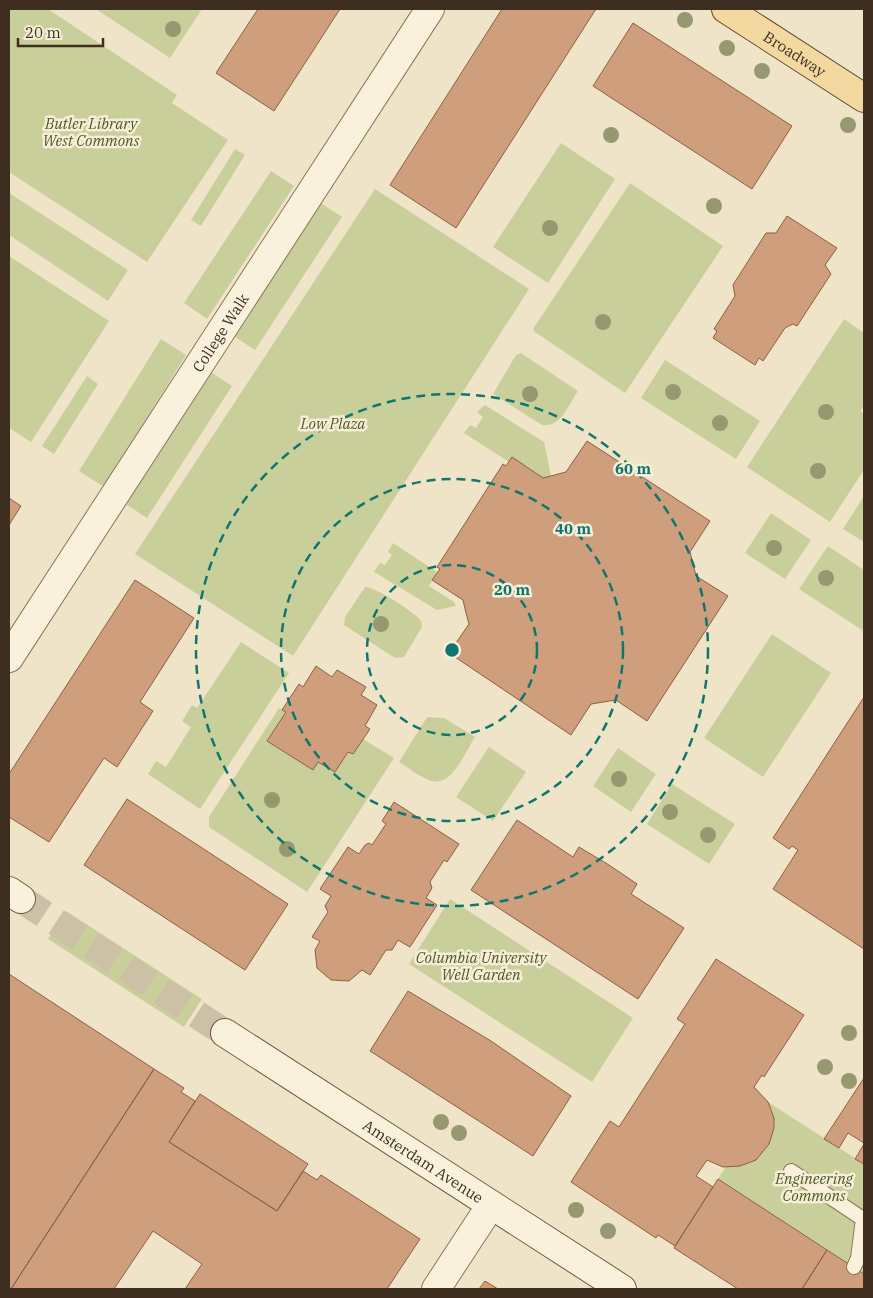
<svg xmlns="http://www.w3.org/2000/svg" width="873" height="1298" viewBox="0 0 873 1298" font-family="'IBM Plex Serif',serif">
	<rect width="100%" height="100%" fill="#f0e4c8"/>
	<path fill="#c9cf9b" d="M 9,9 L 48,9 L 177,95 L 172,103 L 228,140 L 147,262 L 9,172 Z
		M 96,9 L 202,9 L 170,58 Z
		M 561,143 L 615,179 L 548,283 L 493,247 Z
		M 235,149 L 245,155 L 201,226 L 191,220 Z
		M 271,171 L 294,186 L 207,319 L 184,303 Z
		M 630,183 L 723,246 L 625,393 L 535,332 L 533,329 Z
		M 375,189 L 529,289 L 293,656 L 135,554 Z
		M 9,193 L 128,270 L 108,301 L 9,235 Z
		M 319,202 L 342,217 L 255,350 L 232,335 Z
		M 9,256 L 109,321 L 31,442 L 9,428 Z
		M 844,319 L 864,333 L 864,405 L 860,411 L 864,414 L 864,470 L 830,522 L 747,467 Z
		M 161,339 L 186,355 L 104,487 L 79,471 Z
		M 521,353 L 578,391 C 569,404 561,428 542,425 L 493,394 L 516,355 Z
		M 665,360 L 760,421 L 736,459 L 641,398 Z
		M 209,371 L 232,386 L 147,518 L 124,503 Z
		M 87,376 L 98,384 L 54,454 L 42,446 Z
		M 485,405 L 544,442 L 551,476 L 543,478 L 512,458 L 509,462 L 464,433 L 470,425 L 476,428 L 483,417 L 477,412 Z
		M 864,496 L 864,542 L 843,529 Z
		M 771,513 L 811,540 L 785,579 L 745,553 Z
		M 393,543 L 437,572 L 429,586 L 454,602 L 456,606 L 437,610 L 374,572 L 380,563 L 385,565 L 392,555 L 388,552 Z
		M 828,546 L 864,570 L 864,626 L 862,630 L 799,589 Z
		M 365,587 C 374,586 416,613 421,621 L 422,627 L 404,657 L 395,658 L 344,625 L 345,617 Z
		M 772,634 L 831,673 L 763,777 L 704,738 Z
		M 241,642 L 289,673 L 200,809 L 148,774 L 156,761 L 166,767 L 191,727 L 182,721 L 192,705 L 197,708 Z
		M 279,708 L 286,712 L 267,741 L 313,770 L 318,762 L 335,772 L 348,752 L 353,754 L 363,739 L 394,758 L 307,892 L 209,827 L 209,817 Z
		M 427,717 L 444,718 L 475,737 C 465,753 450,790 429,780 C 418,776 409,768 399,762 Z
		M 489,747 L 526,772 L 493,821 L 456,797 Z
		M 618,748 L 656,774 L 631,812 L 593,786 Z
		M 672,784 L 735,824 L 709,864 L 647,824 Z
		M 450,899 L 633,1018 L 592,1082 L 409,964 Z
		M 66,911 L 202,999 L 184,1027 L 48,939 Z
		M 768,1102 L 864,1164 L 864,1274 L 718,1179 Z"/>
	<path fill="#cf9f7d" stroke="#8d5f41" d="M 258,9 L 340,9 L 274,111 L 216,73 Z
		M 502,9 L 596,9 L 456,228 L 390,185 Z
		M 633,23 L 792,126 L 752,189 L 593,86 Z
		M 787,216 L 837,248 L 825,265 L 831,274 L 797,326 L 793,324 L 785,328 L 763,361 L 759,358 L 755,365 L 713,338 L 717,331 L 714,329 L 735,296 L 733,285 L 766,233 L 776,233 Z
		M 587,441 L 710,521 L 690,552 L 696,576 L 728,596 L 647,721 L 616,700 L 591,704 L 571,735 L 449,653 L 469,624 L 466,613 L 463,600 L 432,580 L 440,569 L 437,567 L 503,464 L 506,466 L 512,457 L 543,478 L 566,472 Z
		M 9,498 L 21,506 L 9,525 Z
		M 135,580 L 194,618 L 140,702 L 153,711 L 117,767 L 104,758 L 49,842 L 9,817 L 9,774 Z
		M 316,666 L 332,677 L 337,670 L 366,687 L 361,695 L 377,705 L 365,726 L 370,729 L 353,754 L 348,752 L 335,772 L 318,762 L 313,770 L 267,741 L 286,712 L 282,710 L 299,684 L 303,687 Z
		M 864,697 L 864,949 L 773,889 L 798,850 L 792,846 L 789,849 L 773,838 Z
		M 127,799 L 288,904 L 245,970 L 84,865 Z
		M 394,802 L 459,844 L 447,862 L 444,860 L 430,882 L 432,888 L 426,898 L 437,905 L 410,947 L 398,940 L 392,950 L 386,950 L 370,975 L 362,970 L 349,981 L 331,980 L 317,968 L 315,950 L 320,941 L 312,937 L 328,912 L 325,906 L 331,896 L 320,889 L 348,847 L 359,854 L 365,845 L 369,843 L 372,845 L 386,824 L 382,821 Z
		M 517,820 L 573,857 L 579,847 L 609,865 L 637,884 L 631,894 L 684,928 L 638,999 L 471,890 Z
		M 716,959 L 804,1015 L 764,1077 L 762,1075 L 754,1087 L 768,1102 L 774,1118 L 774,1128 L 769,1144 L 756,1160 L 740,1166 L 723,1167 L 707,1160 L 696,1176 L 713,1187 L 675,1246 L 658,1235 L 656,1238 L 571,1182 L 610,1121 L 619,1127 L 685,1024 L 677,1019 Z
		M 9,974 L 154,1069 L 11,1289 L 9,1289 Z
		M 408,991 L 491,1041 L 571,1096 L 533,1156 L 370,1051 Z
		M 154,1069 L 184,1088 L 181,1092 L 195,1101 L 169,1142 L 277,1211 L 303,1171 L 317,1180 L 321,1175 L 420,1239 L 387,1289 L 185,1289 L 202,1264 L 153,1231 L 114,1289 L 11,1289 Z
		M 864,1078 L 864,1143 L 848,1133 L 839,1148 L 824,1139 Z
		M 200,1094 L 308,1164 L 277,1211 L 169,1142 Z
		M 864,1144 L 864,1164 L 855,1159 Z
		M 718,1179 L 827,1250 L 802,1289 L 738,1289 L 674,1248 Z
		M 827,1250 L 864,1274 L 864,1289 L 802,1289 Z
		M 485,1281 L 498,1289 L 479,1289 Z"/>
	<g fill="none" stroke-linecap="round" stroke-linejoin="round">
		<path stroke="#ccc0a6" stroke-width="28" stroke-dasharray="28 14" stroke-linecap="butt" d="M 21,899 L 225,1033"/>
		<g stroke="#8d765c" stroke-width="16">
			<path id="lane" d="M 791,1171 L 863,1219 L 858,1258 L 854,1267"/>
		</g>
		<g stroke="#8d765c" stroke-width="30">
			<g id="street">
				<path id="s1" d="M 9,658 L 430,9"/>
				<path d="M 436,1289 L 491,1205"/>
			</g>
		</g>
		<g stroke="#6f573f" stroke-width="30">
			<g id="secondary">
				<path d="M 9,891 L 21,899"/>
				<path id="s2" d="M 225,1033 L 622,1289"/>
			</g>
		</g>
		<g stroke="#5b4430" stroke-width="30">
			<g id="primary">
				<path id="s3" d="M 726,9 L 864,98"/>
			</g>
		</g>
		<use href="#lane" stroke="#faf1dc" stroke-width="14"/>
		<use href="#street" stroke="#faf1dc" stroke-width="28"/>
		<use href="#secondary" stroke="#faf1dc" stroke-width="28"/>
		<use href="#primary" stroke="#f3d9a0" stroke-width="28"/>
	</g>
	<g fill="#96986f">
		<circle cx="685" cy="20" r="8"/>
		<circle cx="173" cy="29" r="8"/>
		<circle cx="727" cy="48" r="8"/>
		<circle cx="762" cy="71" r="8"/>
		<circle cx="848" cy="125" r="8"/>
		<circle cx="611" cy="135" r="8"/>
		<circle cx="714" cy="206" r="8"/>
		<circle cx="550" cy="228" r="8"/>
		<circle cx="603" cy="322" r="8"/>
		<circle cx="673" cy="392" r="8"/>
		<circle cx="530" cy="394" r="8"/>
		<circle cx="826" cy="412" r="8"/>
		<circle cx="720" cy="423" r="8"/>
		<circle cx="818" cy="471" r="8"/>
		<circle cx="774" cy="548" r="8"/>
		<circle cx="826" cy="578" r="8"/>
		<circle cx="381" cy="624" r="8"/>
		<circle cx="619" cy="779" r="8"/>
		<circle cx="272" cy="800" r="8"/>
		<circle cx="670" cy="812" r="8"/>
		<circle cx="708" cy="835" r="8"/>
		<circle cx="287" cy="849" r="8"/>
		<circle cx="849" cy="1033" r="8"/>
		<circle cx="825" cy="1067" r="8"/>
		<circle cx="849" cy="1081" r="8"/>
		<circle cx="441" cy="1122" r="8"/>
		<circle cx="459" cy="1133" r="8"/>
		<circle cx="576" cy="1210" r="8"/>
		<circle cx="608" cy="1231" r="8"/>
	</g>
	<g fill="none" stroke="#0f766e" stroke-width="2.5" stroke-dasharray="9 6">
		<circle cx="452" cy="650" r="85"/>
		<circle cx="452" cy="650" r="171"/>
		<circle cx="452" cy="650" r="256"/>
	</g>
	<g text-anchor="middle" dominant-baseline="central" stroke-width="5" stroke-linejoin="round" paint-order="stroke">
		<g font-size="15" fill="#3d2e20" stroke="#f7eed8">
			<text stroke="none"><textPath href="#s3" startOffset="82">Broadway</textPath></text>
			<text stroke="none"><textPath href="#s1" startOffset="388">College Walk</textPath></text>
			<text stroke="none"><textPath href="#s2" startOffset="236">Amsterdam Avenue</textPath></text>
		</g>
		<g font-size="15" font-style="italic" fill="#4d5a26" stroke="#f7eed8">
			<text x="91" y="123">Butler Library<tspan x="91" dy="17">West Commons</tspan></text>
			<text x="333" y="423">Low Plaza</text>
			<text x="481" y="957">Columbia University<tspan x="481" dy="17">Well Garden</tspan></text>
			<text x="814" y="1178">Engineering<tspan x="814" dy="17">Commons</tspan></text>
		</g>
	</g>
	<circle cx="452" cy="650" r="8" fill="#0f766e" stroke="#f7eed8" stroke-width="2.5"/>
	<g font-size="15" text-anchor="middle" font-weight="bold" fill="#0f766e" stroke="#f7eed8" stroke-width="5" stroke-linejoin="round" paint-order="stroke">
		<text x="633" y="474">60 m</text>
		<text x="573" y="534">40 m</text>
		<text x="512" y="595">20 m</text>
	</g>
	<rect width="873" height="1298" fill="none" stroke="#3d2e20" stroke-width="20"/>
	<path d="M18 38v8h85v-8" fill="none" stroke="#3d2e20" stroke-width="2.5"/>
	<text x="25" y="38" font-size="15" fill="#3d2e20" stroke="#f7eed8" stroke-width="4" paint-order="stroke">20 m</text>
</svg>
